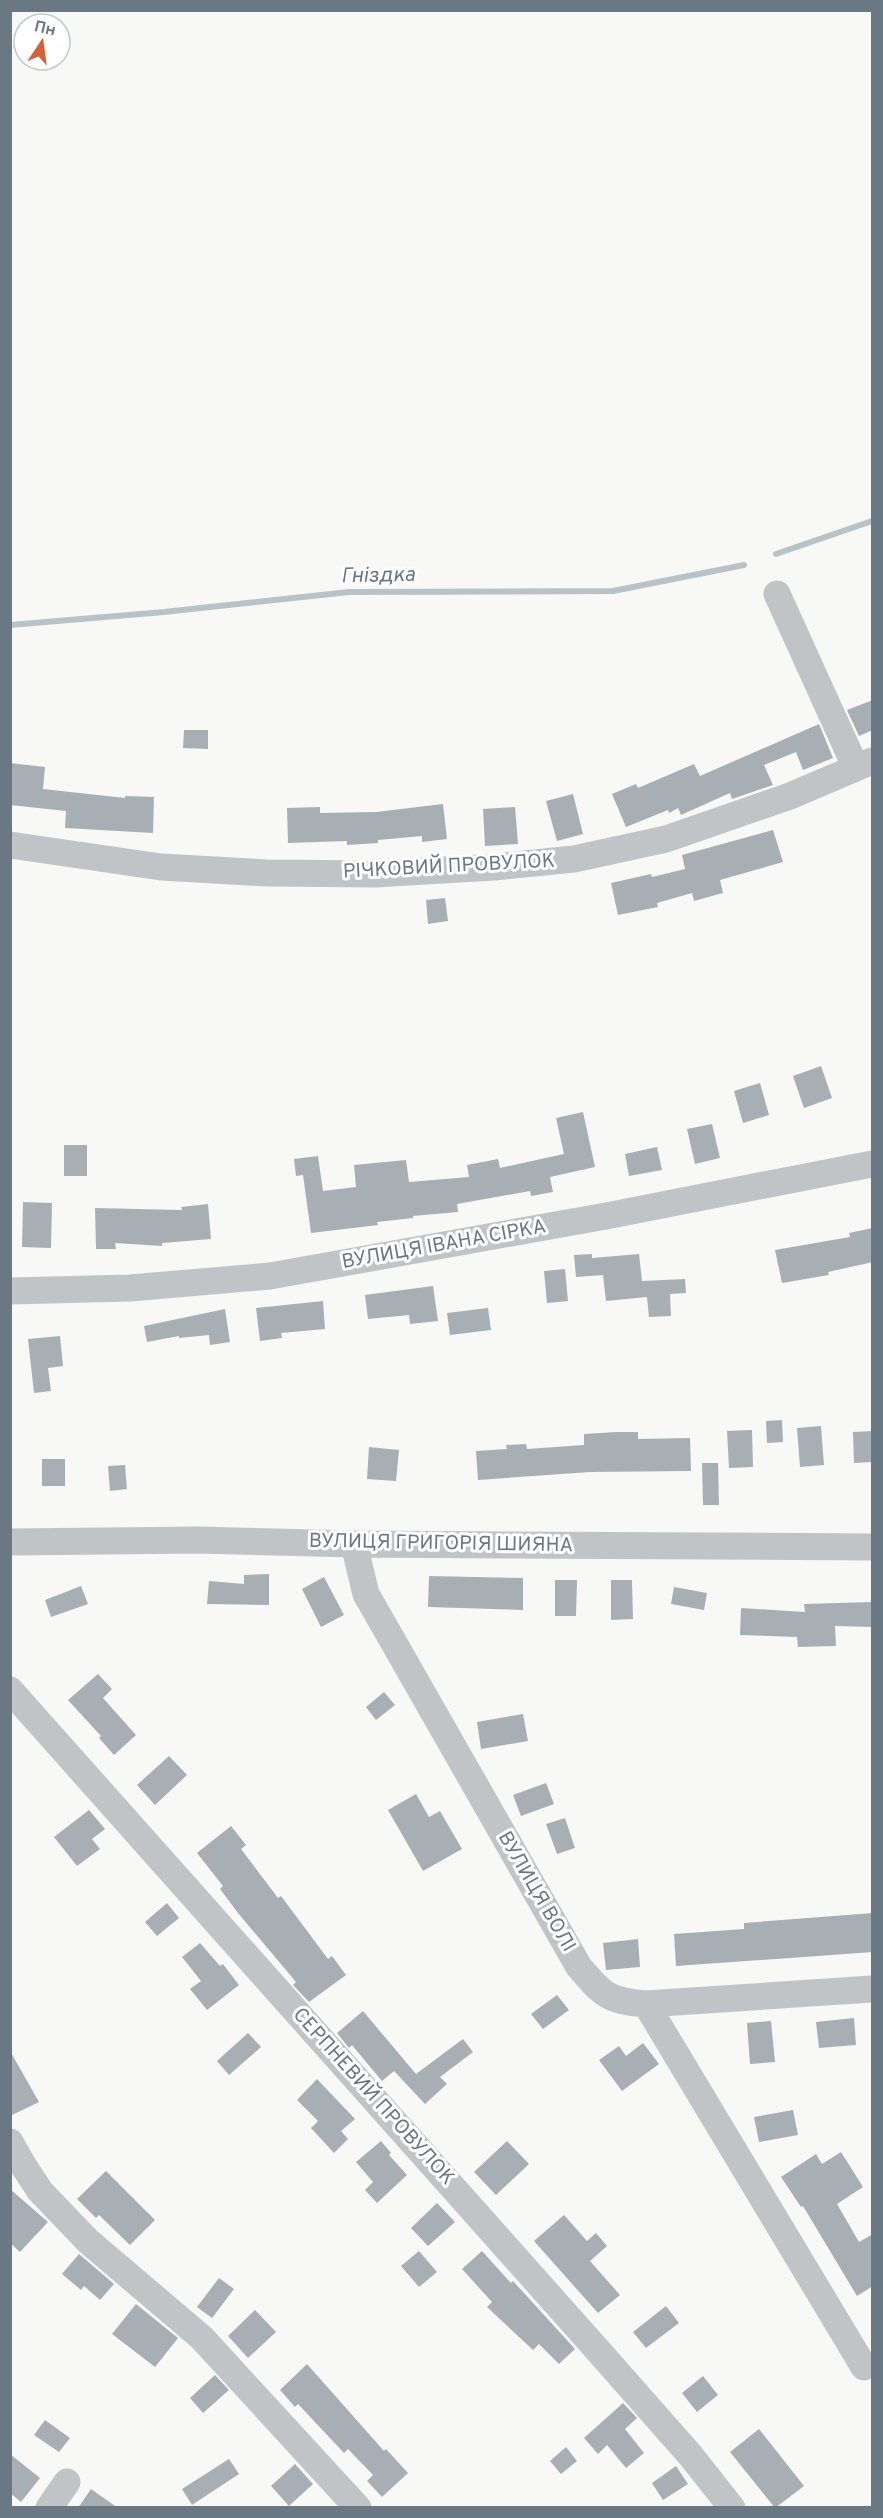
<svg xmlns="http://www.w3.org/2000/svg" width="883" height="2518" viewBox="0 0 883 2518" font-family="Overpass,sans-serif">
	<rect width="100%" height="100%" fill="#f8f8f6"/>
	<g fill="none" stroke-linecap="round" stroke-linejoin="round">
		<path stroke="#b9c3c7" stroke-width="6" d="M 776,554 L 872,521
			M 10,625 L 164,612 L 349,592 L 613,591 L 744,565"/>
	</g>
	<path fill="#a8afb4" d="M 873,700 L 873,730 L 859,736 L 847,710 Z
		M 819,724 L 833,758 L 803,770 L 796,752 L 764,765 L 773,785 L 732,799 L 730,793 L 681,815 L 678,808 L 669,813 L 668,810 L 626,827 L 612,794 L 636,784 L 638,788 L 694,764 L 700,776 Z
		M 184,730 L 208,730 L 208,749 L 183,748 Z
		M 10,763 L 45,767 L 43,789 L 125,798 L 125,796 L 154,797 L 153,833 L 65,828 L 66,811 L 10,805 Z
		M 573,794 L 583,834 L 557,841 L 546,801 Z
		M 443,804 L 447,839 L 422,842 L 422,836 L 378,840 L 378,843 L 347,845 L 347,841 L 288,843 L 287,808 L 320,807 L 320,813 L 376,812 Z
		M 515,807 L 518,844 L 485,846 L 483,809 Z
		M 773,830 L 783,862 L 720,880 L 723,893 L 694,901 L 692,893 L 657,903 L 658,907 L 618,915 L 611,883 L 651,874 L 652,877 L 685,869 L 682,855 Z
		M 445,898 L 448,921 L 428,924 L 426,900 Z
		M 821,1066 L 832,1098 L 804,1108 L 793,1076 Z
		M 760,1083 L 769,1115 L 743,1123 L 734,1091 Z
		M 583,1112 L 595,1167 L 550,1177 L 553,1192 L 531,1196 L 530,1191 L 457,1204 L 458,1212 L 413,1216 L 413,1218 L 377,1222 L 378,1225 L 311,1233 L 303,1175 L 296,1176 L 294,1159 L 318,1156 L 323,1191 L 356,1187 L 354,1165 L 406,1160 L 409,1182 L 469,1177 L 467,1165 L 498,1159 L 500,1168 L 564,1154 L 556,1118 Z
		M 712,1124 L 720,1158 L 695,1164 L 687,1129 Z
		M 64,1145 L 87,1145 L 87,1176 L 64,1176 Z
		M 657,1147 L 662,1170 L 629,1176 L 625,1154 Z
		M 23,1202 L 52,1203 L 51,1248 L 22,1247 Z
		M 208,1204 L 211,1239 L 162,1243 L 162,1246 L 115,1243 L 116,1249 L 96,1249 L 95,1208 L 182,1210 L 181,1207 Z
		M 873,1228 L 873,1262 L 828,1272 L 829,1275 L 782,1283 L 775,1250 L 850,1237 L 849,1233 Z
		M 592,1254 L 592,1258 L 639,1254 L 642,1281 L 685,1279 L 686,1293 L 670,1294 L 671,1316 L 649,1317 L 647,1297 L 606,1301 L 603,1275 L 576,1277 L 574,1255 Z
		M 565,1269 L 568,1301 L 547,1303 L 544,1271 Z
		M 433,1286 L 438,1321 L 410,1324 L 409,1315 L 368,1319 L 365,1295 Z
		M 323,1301 L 325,1329 L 281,1333 L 282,1338 L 260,1341 L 256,1308 Z
		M 488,1308 L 491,1330 L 450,1335 L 447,1313 Z
		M 225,1309 L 230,1342 L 210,1345 L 209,1335 L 179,1338 L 179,1336 L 147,1342 L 144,1326 Z
		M 60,1336 L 63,1366 L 48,1368 L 51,1391 L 34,1393 L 28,1339 Z
		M 782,1420 L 783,1442 L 767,1443 L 766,1421 Z
		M 821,1426 L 824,1465 L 800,1467 L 797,1428 Z
		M 752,1430 L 753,1467 L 729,1468 L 727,1431 Z
		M 873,1431 L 873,1462 L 854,1463 L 853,1432 Z
		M 616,1432 L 638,1432 L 638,1439 L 690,1438 L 691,1471 L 590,1472 L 478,1480 L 476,1451 L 507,1449 L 506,1445 L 526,1444 L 527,1449 L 584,1445 L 584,1434 Z
		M 369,1447 L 399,1450 L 396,1481 L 367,1479 Z
		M 42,1459 L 65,1459 L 65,1486 L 42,1486 Z
		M 702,1463 L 718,1463 L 719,1505 L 703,1505 Z
		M 125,1465 L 127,1489 L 110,1491 L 108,1466 Z
		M 269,1574 L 269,1605 L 207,1604 L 209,1581 L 244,1584 L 244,1575 Z
		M 429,1576 L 523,1578 L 523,1610 L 428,1607 Z
		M 324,1577 L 344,1615 L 321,1627 L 302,1589 Z
		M 555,1580 L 577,1580 L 576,1616 L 555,1616 Z
		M 611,1580 L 632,1580 L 633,1619 L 611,1620 Z
		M 81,1586 L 88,1604 L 51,1617 L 45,1600 Z
		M 674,1587 L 707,1593 L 704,1610 L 671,1604 Z
		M 873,1602 L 873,1627 L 835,1626 L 836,1646 L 798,1647 L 797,1637 L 740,1635 L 741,1608 L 805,1612 L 804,1604 Z
		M 98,1674 L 112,1689 L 103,1698 L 136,1735 L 114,1755 L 99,1738 L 101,1736 L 68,1700 Z
		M 384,1692 L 395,1705 L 376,1720 L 366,1707 Z
		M 523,1714 L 528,1741 L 481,1749 L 477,1722 Z
		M 169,1756 L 187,1775 L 155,1805 L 137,1785 Z
		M 546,1783 L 554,1804 L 521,1816 L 513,1795 Z
		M 416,1794 L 429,1817 L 440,1811 L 462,1849 L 423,1871 L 388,1810 Z
		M 89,1810 L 105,1829 L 92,1839 L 100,1849 L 77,1866 L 54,1837 Z
		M 565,1818 L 575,1848 L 557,1854 L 546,1824 Z
		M 231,1826 L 246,1845 L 241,1849 L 278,1898 L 281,1896 L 328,1959 L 332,1956 L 346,1975 L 309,2002 L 293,1985 L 296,1982 L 238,1913 L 220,1889 L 223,1886 L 197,1853 Z
		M 167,1903 L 179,1918 L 157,1936 L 145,1922 Z
		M 873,1913 L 873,1952 L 676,1966 L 674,1934 L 744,1929 L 744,1923 Z
		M 638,1939 L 640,1967 L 606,1970 L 603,1943 Z
		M 200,1943 L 220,1966 L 223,1964 L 239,1985 L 207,2010 L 190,1989 L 201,1981 L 182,1957 Z
		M 557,1995 L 569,2010 L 543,2029 L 531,2014 Z
		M 363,2011 L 416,2074 L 463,2039 L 473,2052 L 440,2077 L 447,2084 L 425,2104 L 394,2071 L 382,2081 L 352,2045 L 349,2048 L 337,2033 Z
		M 854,2018 L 856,2045 L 819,2048 L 816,2022 Z
		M 771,2021 L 775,2062 L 750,2064 L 747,2023 Z
		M 248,2033 L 261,2047 L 229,2075 L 217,2061 Z
		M 643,2043 L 659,2064 L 622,2091 L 599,2060 L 619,2046 L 626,2056 Z
		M 10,2051 L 39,2102 L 10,2116 Z
		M 317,2079 L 355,2119 L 341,2131 L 348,2139 L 334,2153 L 311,2128 L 318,2121 L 297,2100 Z
		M 793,2110 L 798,2135 L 759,2142 L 754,2117 Z
		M 381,2141 L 391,2153 L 389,2155 L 407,2175 L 377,2203 L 365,2190 L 373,2182 L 356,2162 Z
		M 507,2141 L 529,2164 L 496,2195 L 474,2172 Z
		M 841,2152 L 863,2187 L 837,2204 L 859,2242 L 873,2234 L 873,2286 L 857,2296 L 803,2206 L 801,2207 L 781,2177 L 816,2154 L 822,2164 Z
		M 106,2171 L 155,2220 L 130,2245 L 99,2215 L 96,2218 L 77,2199 Z
		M 10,2189 L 48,2222 L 20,2252 L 10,2243 Z
		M 437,2203 L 455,2222 L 428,2246 L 411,2228 Z
		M 564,2215 L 587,2241 L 596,2233 L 607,2246 L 590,2261 L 620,2295 L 598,2313 L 534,2241 Z
		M 419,2251 L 437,2272 L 419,2287 L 401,2266 Z
		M 482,2251 L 511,2283 L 513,2281 L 575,2349 L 559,2364 L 539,2344 L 533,2350 L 487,2307 L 492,2302 L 462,2269 Z
		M 79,2254 L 114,2284 L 100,2300 L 84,2286 L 81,2290 L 62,2274 Z
		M 219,2278 L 234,2289 L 212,2318 L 197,2307 Z
		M 136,2304 L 178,2338 L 155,2367 L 112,2334 Z
		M 666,2306 L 679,2323 L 646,2348 L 633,2332 Z
		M 255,2310 L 276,2332 L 248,2358 L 228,2336 Z
		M 307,2364 L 384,2451 L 386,2449 L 408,2473 L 382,2497 L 367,2481 L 373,2475 L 348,2449 L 344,2453 L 298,2404 L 295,2407 L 280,2390 Z
		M 215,2375 L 229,2390 L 203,2413 L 190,2398 Z
		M 703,2376 L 718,2395 L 697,2412 L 682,2393 Z
		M 623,2403 L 637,2418 L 625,2429 L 644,2453 L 626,2468 L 607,2445 L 598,2454 L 584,2438 Z
		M 45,2420 L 70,2438 L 59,2452 L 34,2435 Z
		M 759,2429 L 804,2486 L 775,2508 L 730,2452 Z
		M 566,2447 L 577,2461 L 561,2474 L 550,2461 Z
		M 10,2454 L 40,2478 L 21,2502 L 10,2493 Z
		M 229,2459 L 239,2474 L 192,2505 L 182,2489 Z
		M 295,2464 L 313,2484 L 289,2506 L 271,2486 Z
		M 676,2466 L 688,2484 L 663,2500 L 652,2483 Z
		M 91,2489 L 118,2508 L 78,2508 Z"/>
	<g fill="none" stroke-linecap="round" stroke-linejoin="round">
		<path stroke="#c0c4c7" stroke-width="27" d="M 777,594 L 856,768
			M 10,845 L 161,867 L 267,873 L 375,874 L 494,867 L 574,859 L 666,839 L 790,796 L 872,761
			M 10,1291 L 130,1288 L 270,1276 L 606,1216 L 872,1164
			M 10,1542 L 197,1540 L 354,1544 L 872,1547
			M 354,1544 L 366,1594 L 579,1967 C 603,1995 608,2001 646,2004 L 872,1989
			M 10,1690 L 594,2346 L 691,2456 L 732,2508
			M 646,2004 L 864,2367
			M 10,2142 L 23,2165 L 40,2191 L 88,2241 L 202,2338 L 358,2508
			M 49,2508 L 67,2482"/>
	</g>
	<g text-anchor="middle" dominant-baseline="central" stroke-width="6" stroke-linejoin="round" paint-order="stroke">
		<g font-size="20" fill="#6a7884" stroke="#fff">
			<text transform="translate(449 867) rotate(-3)">РІЧКОВИЙ ПРОВУЛОК</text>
			<text transform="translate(444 1245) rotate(-10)">ВУЛИЦЯ ІВАНА СІРКА</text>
			<text transform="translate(441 1544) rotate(1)">ВУЛИЦЯ ГРИГОРІЯ ШИЯНА</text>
			<text transform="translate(536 1892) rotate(60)">ВУЛИЦЯ ВОЛІ</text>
			<text transform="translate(373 2097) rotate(48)">СЕРПНЕВИЙ ПРОВУЛОК</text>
		</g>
		<g font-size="21" font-style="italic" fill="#66787f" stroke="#fff">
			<text transform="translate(378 576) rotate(-1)">Гніздка</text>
		</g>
	</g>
	<rect width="883" height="2518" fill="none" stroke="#6a7884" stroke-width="24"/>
	<g transform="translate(42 42) rotate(13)"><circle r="28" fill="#ffffff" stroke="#c3c9ce" stroke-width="1.5"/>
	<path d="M0-4.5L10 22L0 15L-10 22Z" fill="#d4613b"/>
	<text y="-9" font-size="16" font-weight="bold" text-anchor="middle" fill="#6a7884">Пн</text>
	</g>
</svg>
